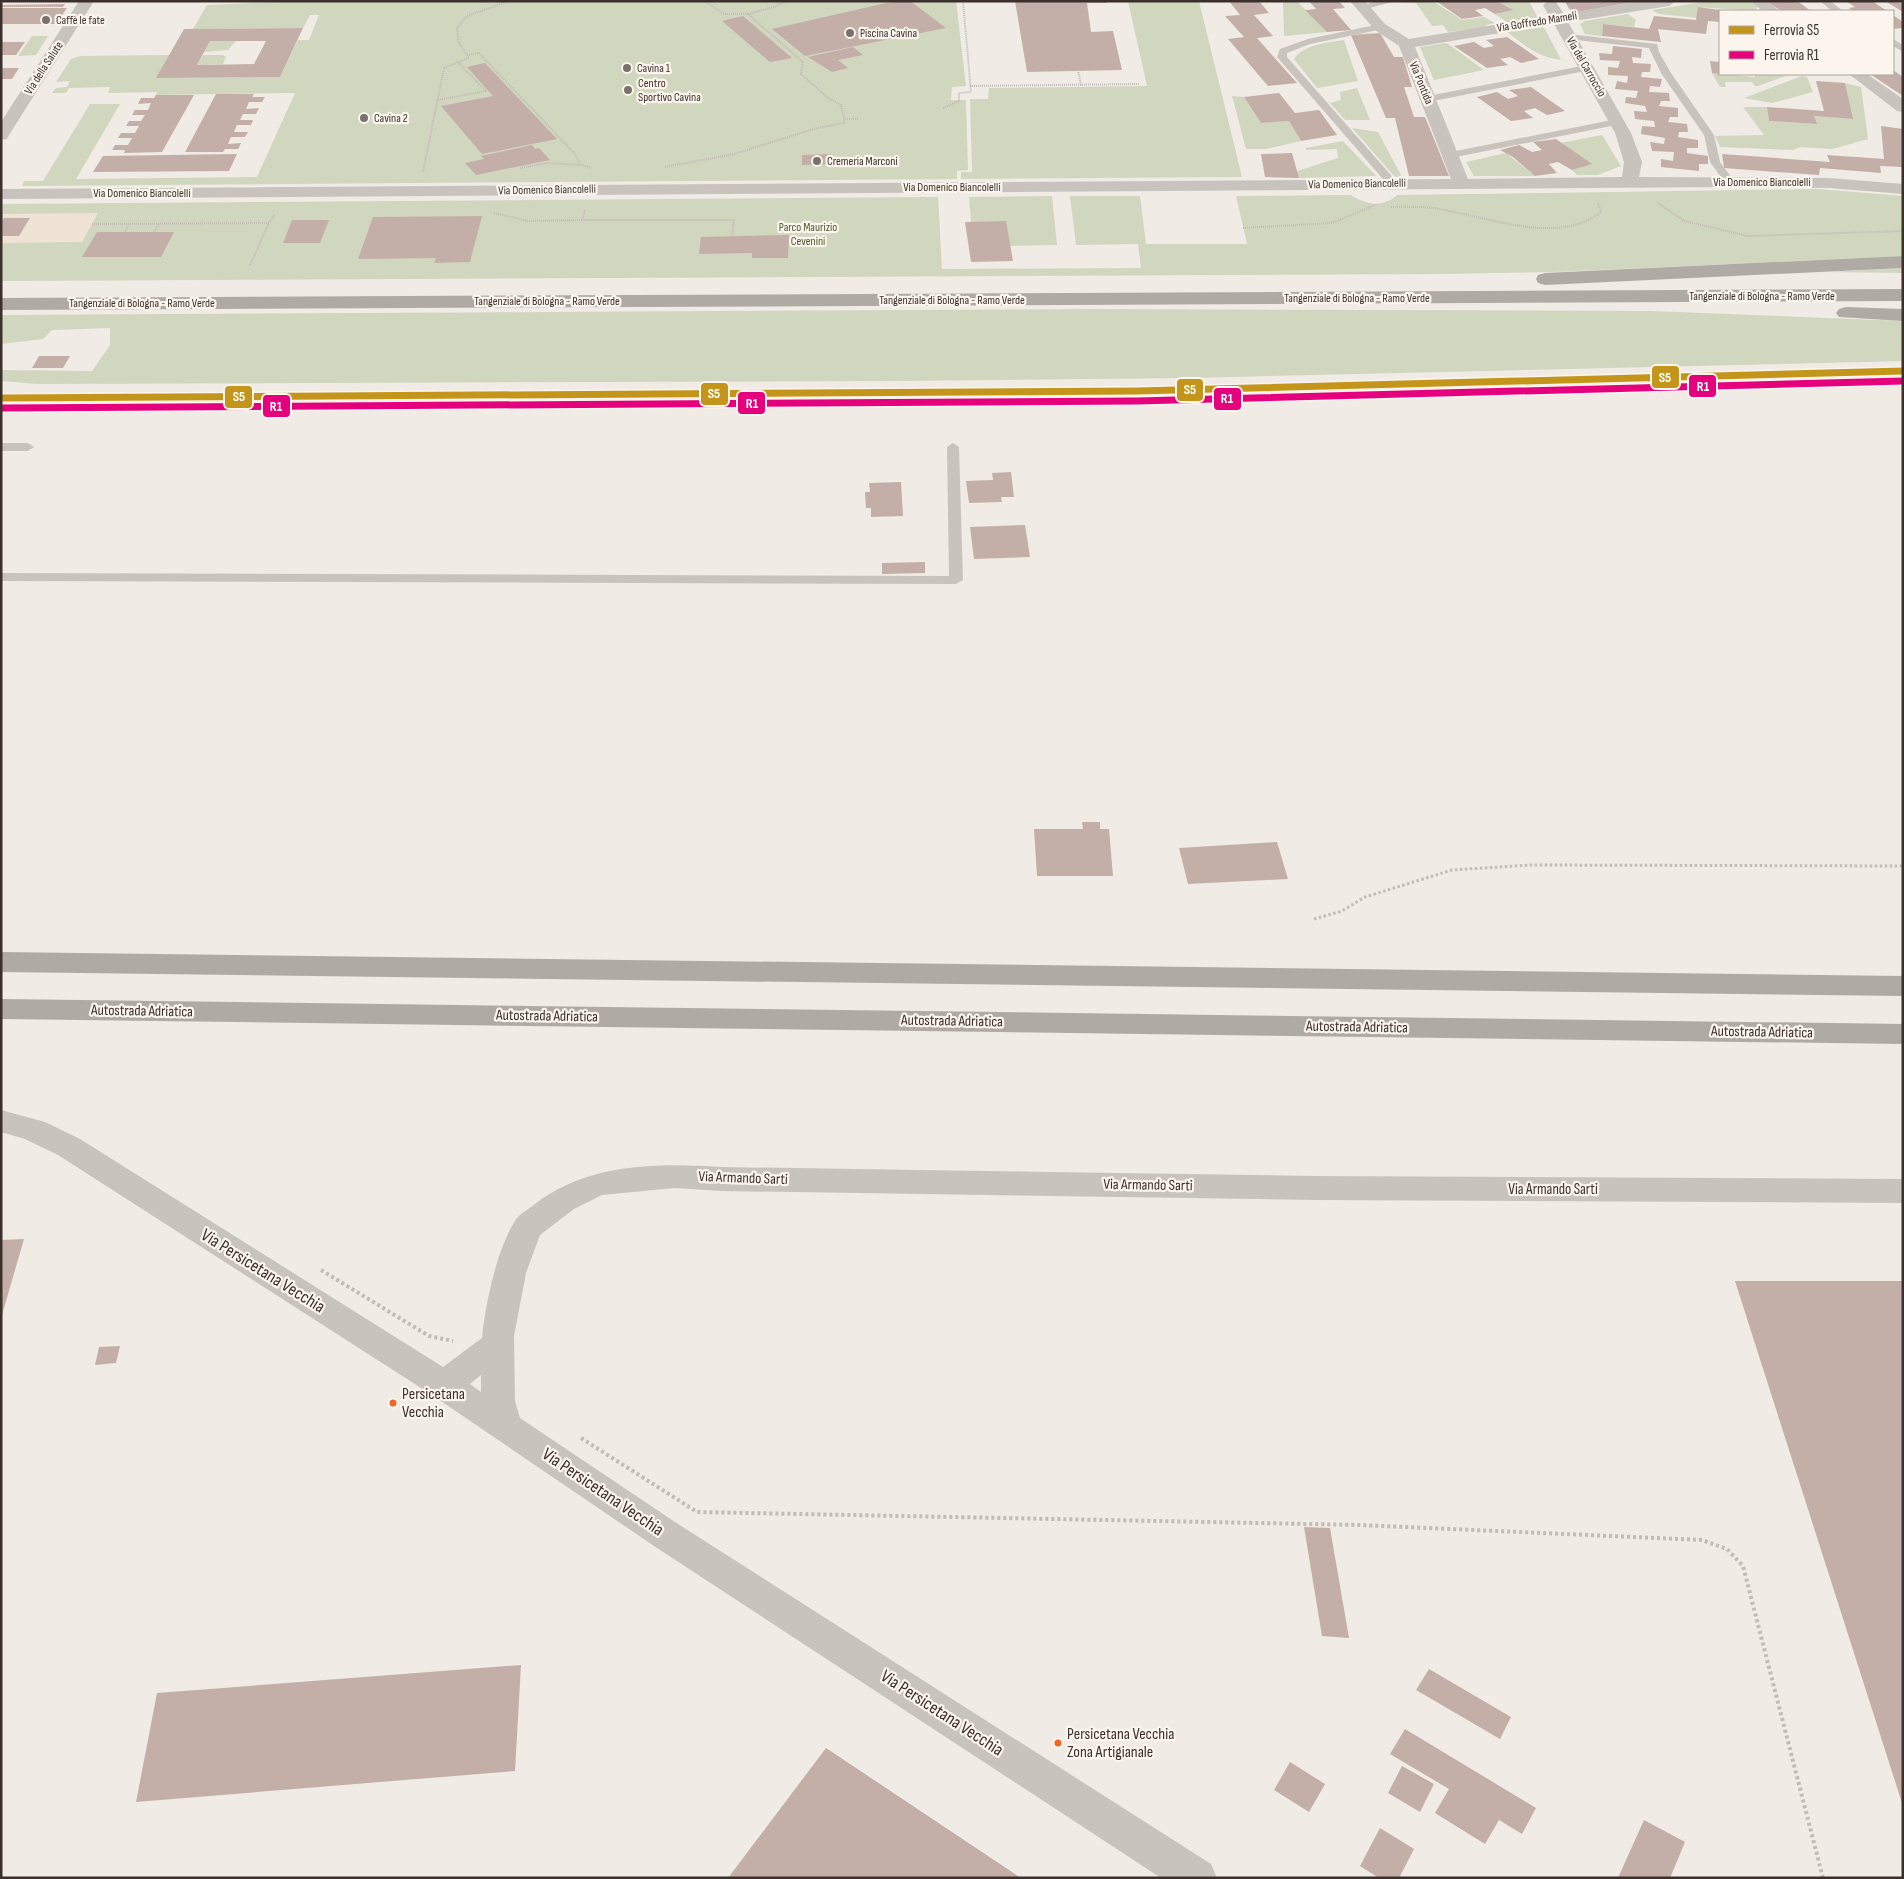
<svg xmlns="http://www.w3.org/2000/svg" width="1904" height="1879" viewBox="0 0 1904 1879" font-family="'Sofia Sans Condensed',sans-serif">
	<rect width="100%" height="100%" fill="#f0ebe5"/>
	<path fill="#d1d6bf" d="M 306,1 L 956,1 L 966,86 L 952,87 L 951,100 L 966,100 L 968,170 L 957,171 L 957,179 L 22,186 L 24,181 L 43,181 L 90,104 L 120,104 L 76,179 L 257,177 L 295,93 L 156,95 L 157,92 L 108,93 L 110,87 L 69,88 L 66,93 L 52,93 L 56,88 L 67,87 L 70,81 L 56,82 L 71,59 L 80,56 L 170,55 L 157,78 L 280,77 L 298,40 L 309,40 L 319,15 L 310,15 L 303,28 L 193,29 L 207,5 Z
		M 1128,1 L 1199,1 L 1242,177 L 961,179 L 961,172 L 972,172 L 970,99 L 988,99 L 989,88 L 1147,86 Z
		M 1283,1 L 1297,1 L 1327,32 L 1284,36 Z
		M 1433,1 L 1462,20 L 1484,17 L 1495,23 L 1486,25 L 1488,27 L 1448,32 L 1443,25 L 1432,26 L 1416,3 L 1396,2 Z
		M 1497,1 L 1529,1 L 1538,18 L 1508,23 L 1495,14 L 1512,10 Z
		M 1709,1 L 1751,1 L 1757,6 L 1756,11 L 1698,7 L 1697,18 L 1659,14 L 1652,10 Z
		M 1628,14 L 1636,20 L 1634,27 L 1603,24 L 1602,36 L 1585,34 L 1580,24 L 1585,21 Z
		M 1543,27 L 1545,29 L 1561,60 C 1537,57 1526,46 1507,32 Z
		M 32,36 L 48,36 L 36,55 L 18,56 Z
		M 1344,40 L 1358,81 L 1317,88 L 1294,59 C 1304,44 1327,43 1344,40 Z
		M 210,41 L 236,41 L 228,50 L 204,52 Z
		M 1446,43 L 1451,46 L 1484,70 L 1434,80 L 1420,47 Z
		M 203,55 L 223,55 L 226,57 L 223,64 L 197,65 Z
		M 1712,73 L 1755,77 L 1755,74 L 1791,74 L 1758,86 L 1755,86 L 1752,82 L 1725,82 L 1726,87 L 1720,87 Z
		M 1802,76 L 1807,77 L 1813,92 L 1772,103 L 1744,98 Z
		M 1845,83 L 1861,87 L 1868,139 L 1832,149 L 1800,147 L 1793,150 L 1720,147 L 1715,136 L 1764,135 L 1743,107 L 1767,107 L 1769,121 L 1816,124 L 1814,116 L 1852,119 Z
		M 1357,88 L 1370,120 L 1345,120 L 1330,103 L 1341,100 L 1340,92 Z
		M 1232,96 L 1244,97 L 1261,123 L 1289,121 L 1301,141 L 1266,149 L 1246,149 Z
		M 1352,128 L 1378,132 L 1402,177 L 1395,177 Z
		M 1602,135 L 1621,166 L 1598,175 L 1577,175 L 1572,170 L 1591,164 L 1560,143 Z
		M 1343,141 L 1376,176 L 1299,178 L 1297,171 L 1338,158 L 1337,149 L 1306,150 L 1306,148 Z
		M 1506,153 L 1535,176 L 1474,176 L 1466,162 Z
		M 1818,189 L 1903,196 L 1903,256 L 1554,272 L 1437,274 L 1,281 L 1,204 L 938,197 L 942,269 L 1141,268 L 1138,244 L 1076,245 L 1070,196 L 1140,196 L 1146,244 L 1247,244 L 1236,196 L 1351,195 C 1366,205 1383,208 1397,195 Z
		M 1052,196 L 1057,245 L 1010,246 L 971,222 L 969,197 Z
		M 1903,268 L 1903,273 L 1831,272 Z
		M 1094,309 L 1651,311 L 1903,321 L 1903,361 L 1189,378 L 894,381 L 38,384 L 1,381 L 1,370 L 92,371 L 110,345 L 110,328 L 52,330 L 43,339 L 1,344 L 1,315 Z"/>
	<path fill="#eee3d5" d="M 98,213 L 82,242 L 1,243 L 3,214 Z"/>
	<path fill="#c3afa7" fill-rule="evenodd" d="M 895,1 L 910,1 L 946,28 L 805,56 L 772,29 Z
		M 1015,1 L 1106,1 L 1107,3 L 1087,3 L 1091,32 L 1113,31 L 1122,70 L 1027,72 Z
		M 1229,1 L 1259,1 L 1269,13 L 1254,15 L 1273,36 L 1257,38 L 1297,83 L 1268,86 L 1228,39 L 1244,37 L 1225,16 L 1240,15 Z
		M 1309,1 L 1339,1 L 1345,8 L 1333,9 L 1351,30 L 1327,32 L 1305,10 L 1316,9 Z
		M 1436,1 L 1497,1 L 1513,10 L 1495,14 L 1485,8 L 1475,10 L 1483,16 L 1462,19 Z
		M 1570,1 L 1639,1 L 1572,13 L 1565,2 Z
		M 1766,1 L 1797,1 L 1811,11 L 1781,11 Z
		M 1846,1 L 1872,1 L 1887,11 L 1853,11 L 1849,8 L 1855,7 Z
		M 1887,1 L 1903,3 L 1903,12 L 1890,4 Z
		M 65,4 L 63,7 L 1,7 L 1,5 Z
		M 1698,7 L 1720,10 L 1720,22 L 1708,21 L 1706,34 L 1658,29 L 1661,42 L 1602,36 L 1603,24 L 1649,29 L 1654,16 L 1696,20 Z
		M 1,8 L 67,8 L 56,24 L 1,24 Z
		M 1893,15 L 1903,22 L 1903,28 L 1893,29 Z
		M 743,16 L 792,58 L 770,62 L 722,21 Z
		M 303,28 L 280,77 L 156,78 L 184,29 ZM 210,41 L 266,41 L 254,64 L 197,65 Z
		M 1380,33 L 1394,57 L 1403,57 L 1412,87 L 1404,87 L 1414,117 L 1425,117 L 1449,176 L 1409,176 L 1395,118 L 1386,118 L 1351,35 Z
		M 1507,37 L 1539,59 L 1521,63 L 1510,57 L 1500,59 L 1508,65 L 1487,68 L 1454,46 L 1474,42 L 1484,48 L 1494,46 L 1486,40 Z
		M 1,42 L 25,42 L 16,55 L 1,55 Z
		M 1613,46 L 1642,49 L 1641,58 L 1632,57 L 1633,63 L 1651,64 L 1650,72 L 1642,72 L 1641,77 L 1662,79 L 1660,87 L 1650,86 L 1649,92 L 1669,93 L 1670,101 L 1661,101 L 1659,106 L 1678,108 L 1678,117 L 1670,117 L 1668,122 L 1687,124 L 1688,132 L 1679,132 L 1678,137 L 1698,140 L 1698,148 L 1687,148 L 1687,153 L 1708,156 L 1708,164 L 1699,164 L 1699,171 L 1661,167 L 1661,159 L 1673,161 L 1674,152 L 1652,151 L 1650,142 L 1664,144 L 1665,138 L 1641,134 L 1642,126 L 1655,127 L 1654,121 L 1635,119 L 1634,111 L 1647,112 L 1645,106 L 1625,103 L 1626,97 L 1636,98 L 1638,91 L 1615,89 L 1617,81 L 1627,83 L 1628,76 L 1608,75 L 1608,67 L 1618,68 L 1620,61 L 1600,60 L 1599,53 L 1612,54 Z
		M 853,47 L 863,55 L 838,60 L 848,68 L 832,72 L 808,57 Z
		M 1710,61 L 1720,62 L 1720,74 L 1712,73 Z
		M 485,63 L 557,139 L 482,154 L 441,106 L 493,96 L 467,67 Z
		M 1,68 L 19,68 L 12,79 L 1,79 Z
		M 1893,70 L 1903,77 L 1903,96 L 1870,74 L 1893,74 Z
		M 1816,81 L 1845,83 L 1853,119 L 1814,116 L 1817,124 L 1769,121 L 1767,107 L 1824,111 Z
		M 1531,87 L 1565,111 L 1547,115 L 1535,108 L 1524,111 L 1533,118 L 1511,121 L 1477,97 L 1497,92 L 1508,99 L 1518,96 L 1509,90 Z
		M 1279,93 L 1295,113 L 1319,110 L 1337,135 L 1301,141 L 1289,121 L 1261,123 L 1244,97 Z
		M 216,94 L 254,94 L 252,97 L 265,97 L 262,102 L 249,102 L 246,109 L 259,108 L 256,114 L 243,114 L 240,120 L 253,120 L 251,125 L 237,125 L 234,132 L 248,132 L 245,137 L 231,137 L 228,144 L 241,143 L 238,149 L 225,149 L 223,152 L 185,152 Z
		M 156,95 L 194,95 L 162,152 L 124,153 L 125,150 L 112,150 L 115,145 L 128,145 L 132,138 L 118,138 L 121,133 L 135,133 L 139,126 L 126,126 L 129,121 L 141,121 L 145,115 L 132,115 L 135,110 L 148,110 L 151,103 L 138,104 L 141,98 L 154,98 Z
		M 1881,126 L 1903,129 L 1903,167 L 1880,166 L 1881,173 L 1820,168 L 1819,175 L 1724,168 L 1722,154 L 1830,162 L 1827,155 L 1884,159 Z
		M 1556,139 L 1592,164 L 1572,170 L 1558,162 L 1549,164 L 1557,173 L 1535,176 L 1513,157 L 1500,150 L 1519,145 L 1532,152 L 1542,150 L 1533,142 Z
		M 532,145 L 535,149 L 539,148 L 550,160 L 476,175 L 465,163 L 484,159 L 481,156 Z
		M 1292,153 L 1299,178 L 1265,177 L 1261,154 Z
		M 237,154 L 229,171 L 93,172 L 103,156 Z
		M 831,154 L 831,164 L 802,165 L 802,155 Z
		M 482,216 L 470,262 L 434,263 L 436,258 L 358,259 L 373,217 Z
		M 4,218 L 30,218 L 19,236 L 1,236 L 1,223 Z
		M 292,220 L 329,220 L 320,243 L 283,243 Z
		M 1006,221 L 1013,261 L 971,262 L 965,222 Z
		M 97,232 L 174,232 L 161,257 L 82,257 Z
		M 789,235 L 788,258 L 752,258 L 752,253 L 699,254 L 701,237 Z
		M 39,356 L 70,356 L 63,368 L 32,368 Z
		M 1011,472 L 1014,497 L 1001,497 L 1002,502 L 969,503 L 966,481 L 993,480 L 992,473 Z
		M 901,482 L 903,516 L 871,517 L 871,508 L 866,508 L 865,492 L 870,492 L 869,483 Z
		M 1025,525 L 1030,557 L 974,559 L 970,527 Z
		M 925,562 L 925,573 L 882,574 L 882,563 Z
		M 1082,822 L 1100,822 L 1100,829 L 1109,829 L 1113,876 L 1037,876 L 1034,829 L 1083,829 Z
		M 1277,842 L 1288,879 L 1188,884 L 1179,848 Z
		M 24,1239 L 2,1315 L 1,1315 L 1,1240 Z
		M 1735,1281 L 1903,1281 L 1903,1803 L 1902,1803 Z
		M 120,1346 L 116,1363 L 95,1365 L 99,1347 Z
		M 1304,1527 L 1330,1528 L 1349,1638 L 1322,1636 Z
		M 521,1665 L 515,1771 L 136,1802 L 157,1693 Z
		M 1429,1669 L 1511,1717 L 1500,1739 L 1416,1690 Z
		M 1405,1729 L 1536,1808 L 1522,1834 L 1499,1820 L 1485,1844 L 1435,1813 L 1449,1789 L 1390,1754 Z
		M 826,1748 L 1021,1878 L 728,1878 Z
		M 1290,1762 L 1325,1784 L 1309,1812 L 1274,1790 Z
		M 1402,1766 L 1434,1784 L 1420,1812 L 1388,1793 Z
		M 1644,1820 L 1685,1842 L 1670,1878 L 1618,1878 Z
		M 1380,1828 L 1414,1849 L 1399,1878 L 1379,1878 L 1360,1866 Z"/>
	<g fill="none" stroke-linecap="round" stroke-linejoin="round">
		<path stroke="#c2bbb6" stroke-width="2" stroke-dasharray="1 1" stroke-linecap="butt" d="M 705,1 L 724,14 L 748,14
			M 1,6 L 58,6
			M 467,55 L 479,53 L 575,154 L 581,165 L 592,168
			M 1078,70 L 1081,85
			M 970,86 L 1139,84
			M 438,100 L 486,91 L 457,61
			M 943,108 L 959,101 L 959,93 L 971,92 L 963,1
			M 845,119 L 858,119
			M 665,167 L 734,154 L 817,128 L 845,123 L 841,105 L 828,98 L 801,74 L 803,62 L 748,14 L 774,7 L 786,1
			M 520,168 L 548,163 L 580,165
			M 423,172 L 444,68 L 469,58 L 459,43 L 457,28 L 467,16 L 509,1
			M 1658,203 L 1684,221 L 1748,236 L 1903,231
			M 1391,207 C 1405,207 1419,206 1433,208 C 1484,215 1556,247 1601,212 L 1598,203
			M 585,210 L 582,220 L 734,220 L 732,236
			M 494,213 L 528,221 L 582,220
			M 92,224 L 269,223 L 275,214
			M 1243,228 L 1332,223 L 1375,205
			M 125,232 L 129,224
			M 154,232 L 159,224
			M 250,265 L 269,223"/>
		<path stroke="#c2bbb6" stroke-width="3" stroke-dasharray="2.5 2.5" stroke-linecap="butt" d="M 1314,919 L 1342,911 L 1365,897 L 1452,870 L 1531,865 L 1903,866"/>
		<path stroke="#c2bbb6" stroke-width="4" stroke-dasharray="3 3" stroke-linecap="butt" d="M 321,1270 L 429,1336 L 453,1341
			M 581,1438 L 697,1512 L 1360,1525 L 1702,1540 L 1727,1549 L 1743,1566 L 1823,1878"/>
		<path fill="#c9c3be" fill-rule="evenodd" d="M 1377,1 L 1396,1 L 1362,10 L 1357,7 Z
			M 1820,1 L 1830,1 L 1843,11 L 1832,11 Z
			M 1380,24 L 1385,27 L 1383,29 L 1310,44 L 1287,53 L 1287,57 L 1397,182 L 1398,184 L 1393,187 L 1389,186 L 1277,57 L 1280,49 L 1308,39 Z
			M 1569,34 L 1657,44 L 1659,52 L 1671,73 L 1714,135 L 1720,162 L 1735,182 L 1734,184 L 1726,184 L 1710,162 L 1704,135 L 1661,73 L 1649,48 L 1566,39 L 1564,37 Z
			M 1893,39 L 1903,45 L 1903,52 L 1893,46 Z
			M 1587,65 L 1592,68 L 1590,70 L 1428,102 L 1423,99 L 1428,96 Z
			M 1617,119 L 1621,120 L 1621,124 L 1451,158 L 1446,155 L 1451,152 Z
			M 1,443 L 28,443 L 34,447 L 28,451 L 1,451 Z
			M 953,443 L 959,447 L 963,580 L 956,584 L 1,581 L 1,573 L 949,576 L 947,447 Z"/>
		<path fill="#c9c3be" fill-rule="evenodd" d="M 79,1 L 94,1 L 9,135 L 7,139 L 1,140 L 1,122 Z
			M 1350,1 L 1365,1 L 1385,24 L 1409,39 L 1549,16 L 1543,5 L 1548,1 L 1556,2 L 1564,14 L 1639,1 L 1676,1 L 1669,6 L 1568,22 L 1631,133 L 1642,162 L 1639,177 L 1829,178 L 1903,184 L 1903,194 L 1829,188 L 1730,187 L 1,199 L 1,189 L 1451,179 L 1399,46 L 1375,30 ZM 1554,24 L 1615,133 L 1624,162 L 1622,177 L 1468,179 L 1415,47 Z
			M 1751,1 L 1768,1 L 1779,11 L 1762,11 Z
			M 1849,74 L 1867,74 L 1903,99 L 1903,112 L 1897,111 Z
			M 1,1110 L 45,1122 L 80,1139 L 443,1367 L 482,1338 C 485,1305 497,1249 515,1221 C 519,1214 529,1209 535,1204 C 589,1163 656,1163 721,1167 L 1315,1176 L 1903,1179 L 1903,1203 L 1315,1200 L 721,1191 L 675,1188 L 602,1195 L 574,1209 L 540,1235 L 526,1273 L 514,1336 L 515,1401 L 520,1418 L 678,1524 L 1211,1864 L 1217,1878 L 1161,1878 L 654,1546 L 432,1395 L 58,1155 L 25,1139 L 1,1132 ZM 481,1375 L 481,1392 L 470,1384 Z"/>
		<path fill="#afaaa4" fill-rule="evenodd" d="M 1903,256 L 1903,268 L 1545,285 L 1538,283 L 1536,279 L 1538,275 L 1545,273 Z
			M 1903,289 L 1903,301 L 1,310 L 1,298 Z
			M 1846,307 L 1903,309 L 1903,321 L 1839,317 L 1836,313 L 1839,309 Z
			M 1,952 L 1903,976 L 1903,996 L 1,972 Z
			M 1,999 L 1903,1024 L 1903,1044 L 1,1019 Z"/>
		<g stroke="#fbf5ee" stroke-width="10">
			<path id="rail-1" d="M 1,398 L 1137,391 L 1903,371"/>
		</g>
		<g stroke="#fbf5ee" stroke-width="10">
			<path id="rail-2" d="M 1,408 L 1137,401 L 1903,381"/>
		</g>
		<use href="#rail-1" stroke="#c3961b" stroke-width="7"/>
		<use href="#rail-2" stroke="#e5007d" stroke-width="7"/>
	</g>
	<g fill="#7a716c" stroke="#fbf5ee" stroke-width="2">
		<circle cx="46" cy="20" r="5"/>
		<circle cx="850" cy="33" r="5"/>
		<circle cx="627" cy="68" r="5"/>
		<circle cx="628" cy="90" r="5"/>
		<circle cx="364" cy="118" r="5"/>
		<circle cx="817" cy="161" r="5"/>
	</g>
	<g fill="#f26522" stroke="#fbf5ee" stroke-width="2">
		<circle cx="393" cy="1403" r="4.5"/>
		<circle cx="1058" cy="1743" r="4.5"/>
	</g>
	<g text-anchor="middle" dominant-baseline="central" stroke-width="4.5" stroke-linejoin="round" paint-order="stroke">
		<g font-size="12" fill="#3b302b" stroke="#fbf5ee" text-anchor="start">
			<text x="56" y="20">Caffè le fate</text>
			<text x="860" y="33">Piscina Cavina</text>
			<text x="637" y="68">Cavina 1</text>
			<text x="638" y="83">Centro<tspan x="638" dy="14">Sportivo Cavina</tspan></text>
			<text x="374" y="118">Cavina 2</text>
			<text x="827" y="161">Cremeria Marconi</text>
		</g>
		<g font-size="12" fill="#3b302b" stroke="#fbf5ee">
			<text transform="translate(1537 22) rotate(-9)">Via Goffredo Mameli</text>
			<text transform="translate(1586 67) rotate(60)">Via del Carroccio</text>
			<text transform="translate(44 68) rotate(-57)">Via della Salute</text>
			<text transform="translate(1421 83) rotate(68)">Via Pontida</text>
			<text x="1762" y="182">Via Domenico Biancolelli</text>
			<text transform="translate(1357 184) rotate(-1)">Via Domenico Biancolelli</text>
			<text x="952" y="187">Via Domenico Biancolelli</text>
			<text transform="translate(547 190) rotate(-1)">Via Domenico Biancolelli</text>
			<text x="142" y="193">Via Domenico Biancolelli</text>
			<text x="1762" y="296">Tangenziale di Bologna - Ramo Verde</text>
			<text x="1357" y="298">Tangenziale di Bologna - Ramo Verde</text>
			<text x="952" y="300">Tangenziale di Bologna - Ramo Verde</text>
			<text x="547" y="301">Tangenziale di Bologna - Ramo Verde</text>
			<text x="142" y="303">Tangenziale di Bologna - Ramo Verde</text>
		</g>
		<g font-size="12" fill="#4a5a2e" stroke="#fbf5ee">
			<text x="808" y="227">Parco Maurizio<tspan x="808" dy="14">Cevenini</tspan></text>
		</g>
		<g font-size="15" fill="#3b302b" stroke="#fbf5ee">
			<text transform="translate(142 1011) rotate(1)">Autostrada Adriatica</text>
			<text transform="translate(547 1016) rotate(1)">Autostrada Adriatica</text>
			<text transform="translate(952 1021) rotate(1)">Autostrada Adriatica</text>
			<text transform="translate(1357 1027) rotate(1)">Autostrada Adriatica</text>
			<text transform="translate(1762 1032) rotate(1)">Autostrada Adriatica</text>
			<text transform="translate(743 1178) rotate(2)">Via Armando Sarti</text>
			<text transform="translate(1148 1185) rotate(1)">Via Armando Sarti</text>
			<text x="1553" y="1189">Via Armando Sarti</text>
		</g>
		<g font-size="16" fill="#3b302b" stroke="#fbf5ee" text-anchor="start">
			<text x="402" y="1394">Persicetana<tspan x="402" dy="18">Vecchia</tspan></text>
			<text x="1067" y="1734">Persicetana Vecchia<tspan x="1067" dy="18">Zona Artigianale</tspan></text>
		</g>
		<g font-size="18" fill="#3b302b" stroke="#fbf5ee">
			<text transform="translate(263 1271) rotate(32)">Via Persicetana Vecchia</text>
			<text transform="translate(603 1492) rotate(34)">Via Persicetana Vecchia</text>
			<text transform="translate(942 1713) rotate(33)">Via Persicetana Vecchia</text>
		</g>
	</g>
	<g stroke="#fbf5ee" stroke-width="2">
		<rect x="1651" y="365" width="29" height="24" rx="5" fill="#c3961b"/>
		<rect x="1688" y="374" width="29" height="24" rx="5" fill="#e5007d"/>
		<rect x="1176" y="378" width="28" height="24" rx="5" fill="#c3961b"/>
		<rect x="700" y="382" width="29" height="24" rx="5" fill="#c3961b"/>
		<rect x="224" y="385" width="29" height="24" rx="5" fill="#c3961b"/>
		<rect x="1213" y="387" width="29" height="24" rx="5" fill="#e5007d"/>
		<rect x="737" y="391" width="29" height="24" rx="5" fill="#e5007d"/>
		<rect x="262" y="394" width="29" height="24" rx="5" fill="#e5007d"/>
	</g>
	<g font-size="14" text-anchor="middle" font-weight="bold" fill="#fff">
		<text x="1665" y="382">S5</text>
		<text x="1703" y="391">R1</text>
		<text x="1190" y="394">S5</text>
		<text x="714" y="398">S5</text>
		<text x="239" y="401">S5</text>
		<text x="1227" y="403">R1</text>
		<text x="752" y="408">R1</text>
		<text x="276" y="411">R1</text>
	</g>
	<rect width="1904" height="1879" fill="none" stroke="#3b302b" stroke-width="5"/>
	<rect x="1719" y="10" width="175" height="65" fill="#fbf5ee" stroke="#aea6a0"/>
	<rect x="1729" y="26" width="25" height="8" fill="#c3961b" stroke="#aea6a0"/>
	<text x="1764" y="35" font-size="15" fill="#3b302b">Ferrovia S5</text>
	<rect x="1729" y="51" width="25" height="8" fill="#e5007d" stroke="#aea6a0"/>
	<text x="1764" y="60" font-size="15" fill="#3b302b">Ferrovia R1</text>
</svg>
